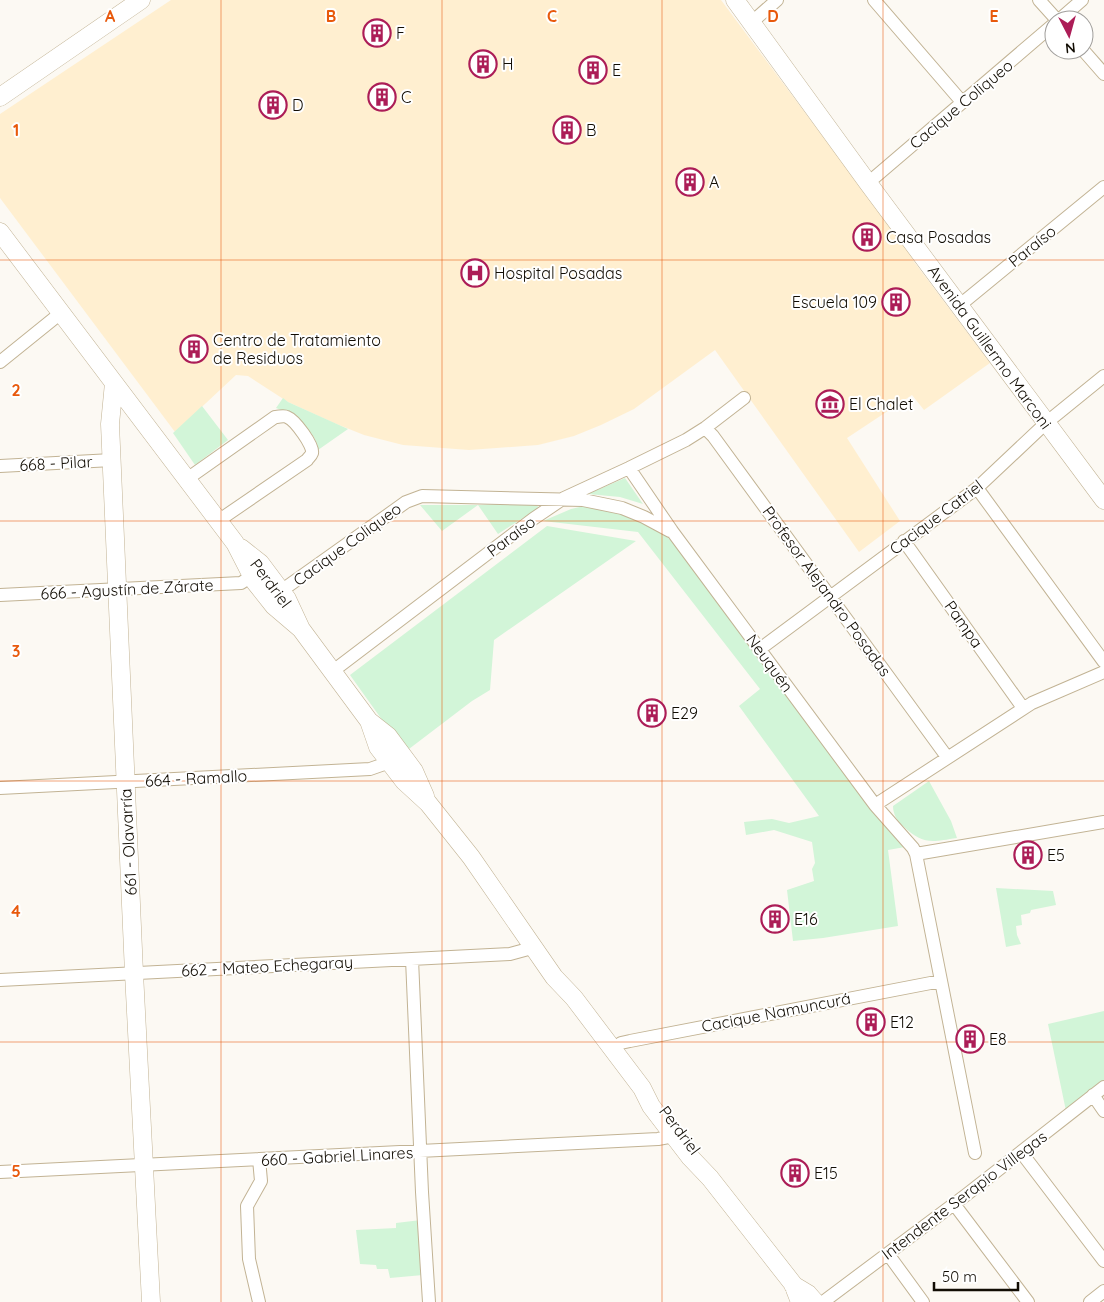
<svg xmlns="http://www.w3.org/2000/svg" width="1104" height="1302" viewBox="0 0 1104 1302" font-family="Quicksand,sans-serif">
	<rect width="100%" height="100%" fill="#fcf9f3"/>
	<path fill="#ffefd0" d="M 171,0 L 721,0 L 912,256 L 912,259 L 990,363 L 924,410 L 912,395 L 847,438 L 900,521 L 859,552 L 715,350 L 634,409 L 601,425 L 574,436 L 538,445 L 469,450 L 403,445 L 364,435 L 334,423 L 288,402 L 248,376 L 236,375 L 175,432 L 0,198 L 0,114 Z"/>
	<path fill="#d2f5d8" d="M 283,398 L 288,402 L 348,429 L 318,450 C 318,437 302,421 291,415 C 287,412 281,410 276,408 Z
		M 202,406 L 228,440 L 195,465 L 173,433 Z
		M 625,478 L 643,504 L 620,497 L 588,494 Z
		M 531,502 L 538,506 L 537,509 L 498,534 L 478,505 L 442,531 L 420,505 L 479,505 Z
		M 584,506 L 613,510 L 655,527 L 674,543 L 905,847 L 888,850 L 898,926 L 823,938 L 793,941 L 787,890 L 814,881 L 812,869 L 815,863 L 812,842 L 774,830 L 746,835 L 744,822 L 772,819 L 789,823 L 819,816 L 739,706 L 760,689 L 638,532 L 543,521 L 571,509 Z
		M 547,526 L 636,541 L 494,640 L 490,690 L 472,701 L 405,752 L 350,675 Z
		M 929,781 L 951,821 L 957,838 C 931,842 923,845 903,826 C 897,821 893,814 893,806 Z
		M 996,888 L 1053,891 L 1056,905 L 1031,910 L 1030,913 L 1021,915 L 1022,925 L 1016,926 L 1017,935 L 1021,944 L 1006,947 Z
		M 1104,1011 L 1104,1081 L 1066,1111 L 1048,1024 Z
		M 421,1220 L 423,1275 L 390,1278 L 388,1269 L 377,1269 L 376,1265 L 360,1264 L 356,1230 L 396,1228 L 396,1223 Z"/>
	<g fill="none" stroke-linecap="round" stroke-linejoin="round">
		<g stroke="#c2b394" stroke-width="14">
			<path id="street" d="M 874,0 L 962,102
				M 1039,0 L 1057,20
				M 1059,20 L 1082,0
				M 752,22 L 777,0
				M 1083,50 L 1104,74
				M 868,183 L 1054,24
				M 960,305 L 1104,187
				M 0,362 L 62,312
				M 705,428 L 713,436 L 947,757
				M 0,466 L 112,460
				M 629,468 L 672,531 L 875,805 L 913,848 L 916,854 L 975,1153
				M 187,479 L 275,417 C 280,417 283,415 287,417 C 295,420 314,446 312,453 C 311,456 308,458 307,460 L 218,521
				M 977,488 L 1104,662
				M 904,541 L 1023,708
				M 281,591 L 406,502 L 422,496 L 583,500 L 622,508 L 644,517 L 670,531
				M 0,595 L 241,583 L 252,576
				M 760,649 L 977,488 L 1046,423 L 1104,376
				M 333,671 L 533,519 L 564,498 L 629,468 L 686,440 L 705,428 L 744,398
				M 0,788 L 370,769 L 390,762
				M 875,805 L 1032,703 L 1104,672
				M 916,854 L 1104,822
				M 412,959 L 422,1192 L 429,1302
				M 0,980 L 510,954 L 532,948
				M 613,1049 L 621,1043 L 630,1041 L 941,981
				M 1093,1095 L 1104,1111
				M 1021,1152 L 1104,1261
				M 259,1159 L 261,1181 L 247,1206 L 249,1259 L 259,1302
				M 0,1172 L 658,1139 L 674,1136
				M 954,1204 L 1028,1302
				M 888,1254 L 923,1302
				M 823,1302 L 966,1195 L 1104,1087
				M 1090,1302 L 1104,1291"/>
		</g>
		<g stroke="#c2b394" stroke-width="19">
			<path id="secondary" d="M 735,0 L 868,183 L 1104,500
				M 0,97 L 141,0
				M 0,232 L 235,543 L 255,582 L 274,606 L 301,629
				M 114,383 L 110,424 L 134,973 L 151,1302
				M 241,548 L 260,563 L 287,599 L 301,629 L 369,721 L 388,736 L 414,771 L 425,796
				M 369,721 L 378,747 L 404,781 L 428,803 L 471,857 L 554,977 L 574,998 L 642,1088 L 651,1106 L 690,1157 L 710,1178 L 793,1284 L 800,1302
				M 793,1285 L 808,1294 L 815,1302"/>
		</g>
		<use href="#street" stroke="#fff" stroke-width="12"/>
		<use href="#secondary" stroke="#fff" stroke-width="18"/>
	</g>
	<path fill="none" stroke="#e8590c" stroke-width="1" stroke-opacity="0.55" d="M 221,0 L 221,1302M 442,0 L 442,1302M 662,0 L 662,1302M 883,0 L 883,1302M 0,260 L 1104,260M 0,521 L 1104,521M 0,781 L 1104,781M 0,1042 L 1104,1042"/>
	<defs>
		<g id="building-ring" transform="scale(1.4375)"><circle r="9.5" fill="#fff" stroke="#ac1d57" stroke-width="1.5"/><path d="M-4-6H4V6H1V3H-1V6H-4ZM-2.5-4.3h1.7v1.8h-1.7ZM.8-4.3h1.7v1.8H.8ZM-2.5-1h1.7V.8h-1.7ZM.8-1h1.7V.8H.8Z" fill="#ac1d57"/></g>
		<g id="hospital-ring" transform="scale(1.4375)"><circle r="9.5" fill="#fff" stroke="#ac1d57" stroke-width="1.5"/><path d="M-5-5h3v3.5h4V-5h3V5h-3V1.5h-4V5h-3Z" fill="#ac1d57"/></g>
		<g id="museum-ring" transform="scale(1.4375)"><circle r="9.5" fill="#fff" stroke="#ac1d57" stroke-width="1.5"/><path d="M0-6L6-3V-2H-6V-3ZM-5-1h2V3h-2ZM-1-1h2V3h-2ZM3-1h2V3H3ZM-6 4H6V6H-6Z" fill="#ac1d57"/></g>
	</defs>
	<g fill-rule="evenodd">
		<use href="#building-ring" x="377" y="33"/>
		<use href="#building-ring" x="483" y="64"/>
		<use href="#building-ring" x="593" y="70"/>
		<use href="#building-ring" x="382" y="97"/>
		<use href="#building-ring" x="273" y="105"/>
		<use href="#building-ring" x="567" y="130"/>
		<use href="#building-ring" x="690" y="182"/>
		<use href="#building-ring" x="867" y="237"/>
		<use href="#hospital-ring" x="475" y="273"/>
		<use href="#building-ring" x="896" y="302"/>
		<use href="#building-ring" x="194" y="349"/>
		<use href="#museum-ring" x="830" y="404"/>
		<use href="#building-ring" x="652" y="713"/>
		<use href="#building-ring" x="1028" y="855"/>
		<use href="#building-ring" x="775" y="919"/>
		<use href="#building-ring" x="871" y="1022"/>
		<use href="#building-ring" x="970" y="1039"/>
		<use href="#building-ring" x="795" y="1173"/>
	</g>
	<g text-anchor="middle" dominant-baseline="central" stroke-width="4" stroke-linejoin="round" paint-order="stroke">
		<g font-size="16" fill="#120d04" stroke="#fff" text-anchor="start">
			<text x="396" y="33">F</text>
			<text x="502" y="64">H</text>
			<text x="612" y="70">E</text>
			<text x="401" y="97">C</text>
			<text x="292" y="105">D</text>
			<text x="586" y="130">B</text>
			<text x="709" y="182">A</text>
			<text x="886" y="237">Casa Posadas</text>
			<text x="494" y="273">Hospital Posadas</text>
			<text x="877" y="302" text-anchor="end">Escuela 109</text>
			<text x="213" y="340">Centro de Tratamiento<tspan x="213" dy="18">de Residuos</tspan></text>
			<text x="849" y="404">El Chalet</text>
			<text x="671" y="713">E29</text>
			<text x="1047" y="855">E5</text>
			<text x="794" y="919">E16</text>
			<text x="890" y="1022">E12</text>
			<text x="989" y="1039">E8</text>
			<text x="814" y="1173">E15</text>
		</g>
		<g font-size="16" fill="#120d04" stroke="#fff">
			<text transform="translate(961 104) rotate(-40)">Cacique Coliqueo</text>
			<text transform="translate(1032 246) rotate(-39)">Paraíso</text>
			<text transform="translate(990 347) rotate(54)">Avenida Guillermo Marconi</text>
			<text transform="translate(56 463) rotate(-3)">668 - Pilar</text>
			<text transform="translate(936 517) rotate(-37)">Cacique Catriel</text>
			<text transform="translate(511 536) rotate(-37)">Paraíso</text>
			<text transform="translate(347 544) rotate(-36)">Cacique Coliqueo</text>
			<text transform="translate(271 583) rotate(53)">Perdriel</text>
			<text transform="translate(127 589) rotate(-3)">666 - Agustín de Zárate</text>
			<text transform="translate(827 591) rotate(54)">Profesor Alejandro Posadas</text>
			<text transform="translate(964 624) rotate(55)">Pampa</text>
			<text transform="translate(770 663) rotate(54)">Neuquén</text>
			<text transform="translate(196 778) rotate(-3)">664 - Ramallo</text>
			<text transform="translate(128 842) rotate(-93)">661 - Olavarría</text>
			<text transform="translate(267 966) rotate(-3)">662 - Mateo Echegaray</text>
			<text transform="translate(776 1012) rotate(-11)">Cacique Namuncurá</text>
			<text transform="translate(680 1130) rotate(53)">Perdriel</text>
			<text transform="translate(337 1156) rotate(-3)">660 - Gabriel Linares</text>
			<text transform="translate(964 1195) rotate(-37)">Intendente Serapio Villegas</text>
		</g>
	</g>
	<g font-size="16" text-anchor="middle" font-weight="bold" fill="#e8590c" stroke="#fff" stroke-width="4" stroke-linejoin="round" paint-order="stroke">
		<text x="110" y="22">A</text>
		<text x="331" y="22">B</text>
		<text x="552" y="22">C</text>
		<text x="773" y="22">D</text>
		<text x="994" y="22">E</text>
		<text x="16" y="136">1</text>
		<text x="16" y="396">2</text>
		<text x="16" y="657">3</text>
		<text x="16" y="917">4</text>
		<text x="16" y="1177">5</text>
	</g>
	<g transform="translate(1069 35) rotate(174)"><circle r="24" fill="#ffffff" stroke="#a09e9b"/>
	<path d="M0-4L9 19L0 12L-9 19Z" fill="#ac1d57"/>
	<text y="-8" font-size="14" font-weight="bold" text-anchor="middle" fill="#120d04">N</text>
	</g>
	<path d="M934 1282v8h84v-8" fill="none" stroke="#120d04" stroke-width="2.5"/>
	<text x="942" y="1282" font-size="15" fill="#120d04" stroke="#ffffff" stroke-width="4" paint-order="stroke">50 m</text>
</svg>
